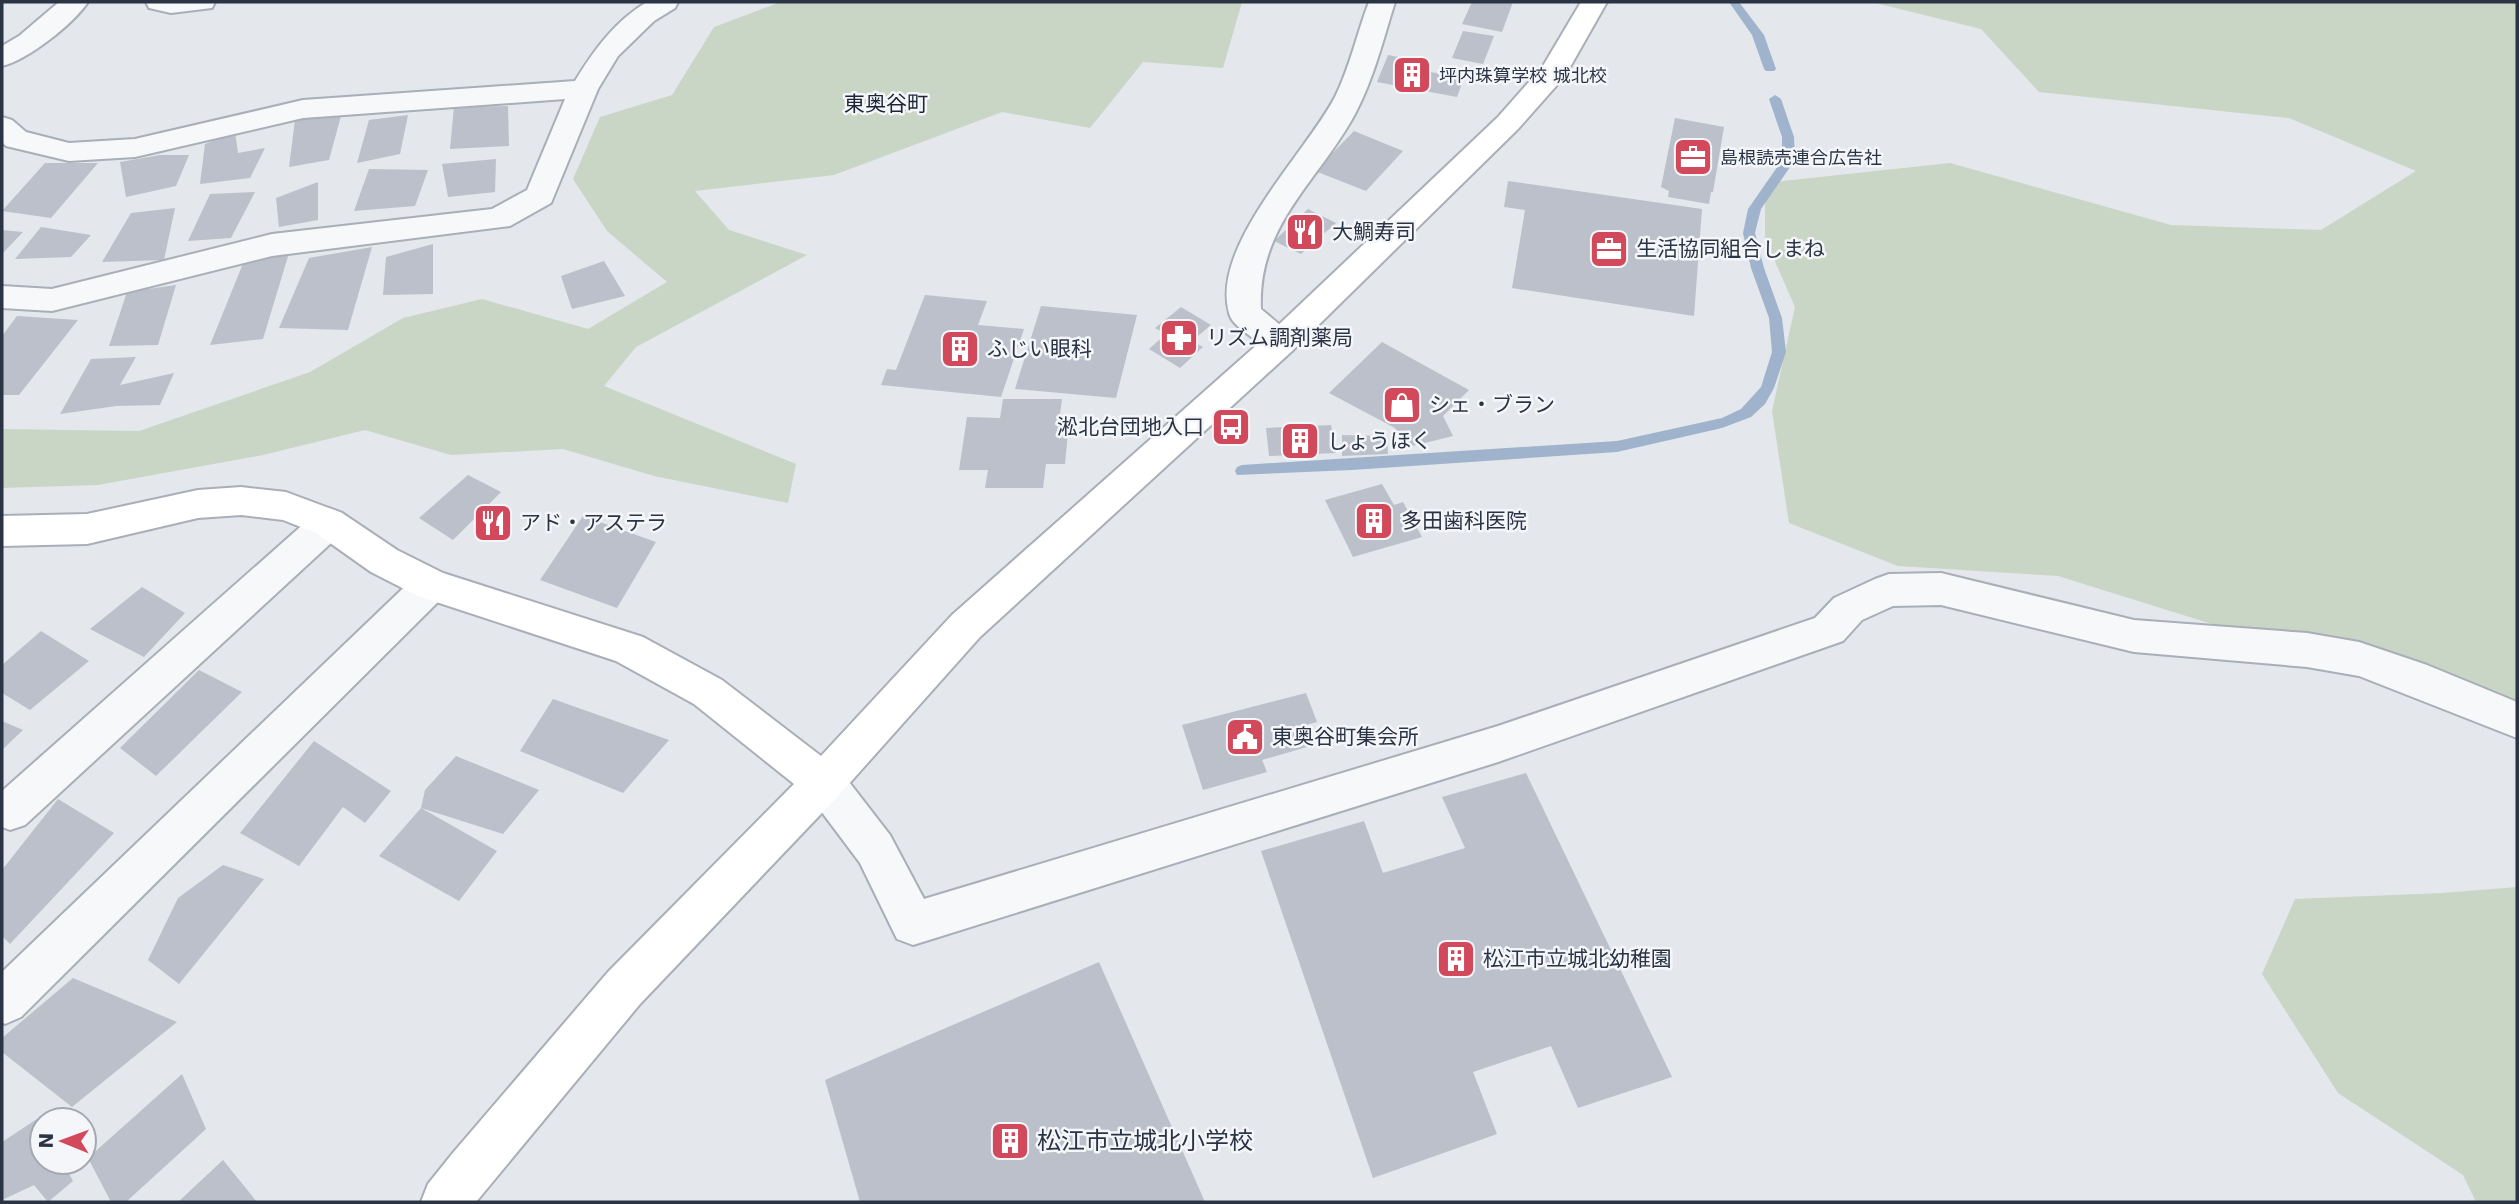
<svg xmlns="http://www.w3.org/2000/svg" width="2519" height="1204" viewBox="0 0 2519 1204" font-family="'DejaVu Sans','Noto Sans JP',sans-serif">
	<rect width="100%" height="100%" fill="#e4e7ec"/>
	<path fill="#c9d6c5" d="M 781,2 L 1242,2 L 1223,68 L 1143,62 L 1090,128 L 1002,112 L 834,175 L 695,191 L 729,230 L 807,255 L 636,347 L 604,386 L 796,464 L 788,503 L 654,476 L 563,449 L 451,455 L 365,430 L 263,455 L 98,485 L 2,488 L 2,429 L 139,431 L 310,372 L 403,318 L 482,299 L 588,329 L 667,282 L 607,231 L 573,179 L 600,117 L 672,95 L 714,27 Z
		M 1871,2 L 2517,2 L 2517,714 L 2485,709 L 2058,576 L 1898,566 L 1789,523 L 1772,411 L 1795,307 L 1765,239 L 1765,183 L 1950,163 L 2171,225 L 2321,230 L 2416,171 L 2289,118 L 2039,92 L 1981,29 Z
		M 2517,887 L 2517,1202 L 2476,1202 L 2463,1175 L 2338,1093 L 2262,974 L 2295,899 L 2442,893 Z"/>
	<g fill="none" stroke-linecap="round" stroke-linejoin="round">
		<path fill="#9fb4cc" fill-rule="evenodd" d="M 1729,2 L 1739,2 L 1764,35 L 1776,69 L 1774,71 L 1766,71 L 1764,69 L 1752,35 Z
			M 1775,95 L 1781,99 L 1794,137 L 1795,160 L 1761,209 L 1755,233 L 1764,268 L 1782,318 L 1786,352 L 1774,388 L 1765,404 L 1751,417 L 1722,428 L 1617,452 L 1352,470 L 1237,475 L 1235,471 L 1237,467 L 1242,465 L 1617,441 L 1722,418 L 1741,409 L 1761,387 L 1772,352 L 1769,318 L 1751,268 L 1743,233 L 1748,209 L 1782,160 L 1782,137 L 1769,99 Z"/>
	</g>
	<path fill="#bbc0ca" d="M 1472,2 L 1513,2 L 1502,32 L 1462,24 Z
		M 1463,31 L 1494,36 L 1483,64 L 1452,58 Z
		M 1388,55 L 1428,63 L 1425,71 L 1464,78 L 1457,97 L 1377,82 Z
		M 508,106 L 509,146 L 450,149 L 454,107 Z
		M 408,115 L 400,154 L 357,163 L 369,120 Z
		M 341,116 L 329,160 L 289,167 L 295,120 Z
		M 1675,118 L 1724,127 L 1713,192 L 1711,192 L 1709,204 L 1668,197 L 1669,191 L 1661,187 Z
		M 1354,131 L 1403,151 L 1366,191 L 1315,171 Z
		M 235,132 L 238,153 L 265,148 L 250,178 L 200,184 L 205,144 Z
		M 160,155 L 189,155 L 176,186 L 126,197 L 120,162 Z
		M 496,159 L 495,192 L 448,197 L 442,164 Z
		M 45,163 L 98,163 L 51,218 L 2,211 Z
		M 369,169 L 428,170 L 415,206 L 354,211 Z
		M 1508,181 L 1702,209 L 1694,316 L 1512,288 L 1525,210 L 1504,207 Z
		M 318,182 L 318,220 L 279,227 L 276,198 Z
		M 255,192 L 231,238 L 188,241 L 210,194 Z
		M 175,208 L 164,260 L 102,262 L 131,213 Z
		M 1308,209 L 1336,223 L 1301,254 L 1274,241 Z
		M 41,227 L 91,235 L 71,257 L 15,259 Z
		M 2,230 L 23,232 L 2,254 Z
		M 433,244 L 433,294 L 383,295 L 386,257 Z
		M 372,247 L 348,330 L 279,328 L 309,258 Z
		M 289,253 L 263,339 L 210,345 L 244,261 Z
		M 604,261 L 625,296 L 572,309 L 561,276 Z
		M 176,285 L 158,345 L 109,346 L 127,292 Z
		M 925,295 L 987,301 L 978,325 L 1024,329 L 1001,397 L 881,385 L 887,369 L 896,370 Z
		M 1041,306 L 1137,315 L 1116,398 L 1015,389 Z
		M 1181,307 L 1211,325 L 1192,341 L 1203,347 L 1180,368 L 1149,349 L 1166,334 L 1155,328 Z
		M 17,316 L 78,320 L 19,395 L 2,395 L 2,336 Z
		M 1382,342 L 1469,390 L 1443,416 L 1453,436 L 1404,448 L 1395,428 L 1329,393 Z
		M 136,357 L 120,385 L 174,373 L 160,405 L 116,406 L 60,414 L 91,359 Z
		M 1003,399 L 1062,399 L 1059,422 L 1069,422 L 1065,464 L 1046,464 L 1043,488 L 985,488 L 988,470 L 959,470 L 967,417 L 1000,418 Z
		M 1331,425 L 1336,453 L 1269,456 L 1266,428 Z
		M 1342,435 L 1387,436 L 1388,454 L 1342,456 Z
		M 468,475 L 501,492 L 453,540 L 419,518 Z
		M 1382,484 L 1394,505 L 1403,502 L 1422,537 L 1353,557 L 1325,500 Z
		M 583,516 L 656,542 L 617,608 L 540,580 Z
		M 142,587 L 185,613 L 144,657 L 90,629 Z
		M 41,631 L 89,661 L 30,710 L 2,693 L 2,665 Z
		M 199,670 L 242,692 L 156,776 L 120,748 Z
		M 1306,693 L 1317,722 L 1299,727 L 1307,747 L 1262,760 L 1267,772 L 1203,790 L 1182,725 Z
		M 553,699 L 669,740 L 623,793 L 520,751 Z
		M 2,721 L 23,730 L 2,750 Z
		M 314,741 L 391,791 L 365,823 L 343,807 L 299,866 L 240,833 Z
		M 456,756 L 539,790 L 503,834 L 421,808 L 497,851 L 459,901 L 379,856 L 421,808 L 425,790 Z
		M 1526,773 L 1672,1077 L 1578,1108 L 1551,1046 L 1473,1072 L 1497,1134 L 1373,1178 L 1261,851 L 1364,821 L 1383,873 L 1465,848 L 1442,797 Z
		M 58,799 L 114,833 L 10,944 L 2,936 L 2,870 Z
		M 223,865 L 264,879 L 179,984 L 148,960 L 178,898 Z
		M 1099,962 L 1205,1202 L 860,1202 L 825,1080 Z
		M 73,978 L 177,1022 L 72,1107 L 2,1052 L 2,1038 Z
		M 182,1074 L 206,1129 L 126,1202 L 111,1202 L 88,1158 Z
		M 40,1117 L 42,1162 L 63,1162 L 73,1181 L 48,1202 L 34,1185 L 2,1200 L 2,1142 Z
		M 223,1160 L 257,1202 L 178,1202 Z"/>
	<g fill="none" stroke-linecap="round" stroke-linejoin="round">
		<g stroke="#a9aeb7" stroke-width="4">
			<path id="street" d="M 59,2 L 88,2 C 73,24 28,60 2,66 L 2,46 L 19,36 Z
				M 146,2 L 215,2 L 212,8 L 171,13 L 149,8 Z
				M 647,2 L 678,2 L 675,8 L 654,21 L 618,56 L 598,89 L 551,203 L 510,226 L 272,256 L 52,311 L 2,308 L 2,286 L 52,289 L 272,234 L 492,209 L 527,190 L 565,99 L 303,118 L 135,157 L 69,161 L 6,146 L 2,142 L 2,117 L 12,120 L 26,132 L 69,143 L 135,139 L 303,100 L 575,81 C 594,50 615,21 647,2 Z
				M 1369,2 L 1395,2 C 1383,40 1374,78 1355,114 C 1319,181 1257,225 1261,309 L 1292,335 L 1297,343 L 1292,351 C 1273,357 1265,348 1250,336 C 1243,330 1231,323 1229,313 C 1210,246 1306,153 1335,97 C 1350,67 1357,33 1369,2 Z
				M 329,508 L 342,513 L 347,523 L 342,533 L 25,825 L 10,830 L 2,827 L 2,791 L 316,513 Z
				M 431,569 L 444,574 L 450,585 L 444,596 L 21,1017 L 5,1024 L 2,1022 L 2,972 L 418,574 Z
				M 1941,573 L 2134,620 L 2307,633 L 2359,642 L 2427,665 L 2517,702 L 2517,738 L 2359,676 L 2307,667 L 2134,652 L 1941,605 L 1893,606 L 1862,620 L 1843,641 L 1498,762 L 913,945 L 897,939 L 860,863 L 809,795 L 803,782 L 809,769 L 824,763 L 839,769 L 890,835 L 924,899 L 1498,726 L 1815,618 L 1834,598 L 1875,579 L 1889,574 Z"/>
		</g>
		<g stroke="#a9aeb7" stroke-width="4">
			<path id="secondary" d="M 1581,2 L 1607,2 L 1565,76 L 1518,129 L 1292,351 L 980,637 L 839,795 L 640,1004 L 476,1202 L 421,1202 L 428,1184 L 452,1154 L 608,972 L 794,784 L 694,704 L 616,661 L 418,596 L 371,572 L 316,533 L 283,520 L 241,515 L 198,518 L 87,544 L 2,546 L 2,516 L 87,514 L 198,490 L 241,487 L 286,492 L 342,513 L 397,550 L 443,573 L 643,637 L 722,680 L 821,756 L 952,615 L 1268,335 L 1498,117 L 1543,66 Z"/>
		</g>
		<use href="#street" fill="#f7f8fa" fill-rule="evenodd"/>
		<use href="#secondary" fill="#fff" fill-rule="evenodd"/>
	</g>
	<defs>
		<g id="building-square" transform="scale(2.0125)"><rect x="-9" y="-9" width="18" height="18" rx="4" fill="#d1495b" stroke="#f4f6f9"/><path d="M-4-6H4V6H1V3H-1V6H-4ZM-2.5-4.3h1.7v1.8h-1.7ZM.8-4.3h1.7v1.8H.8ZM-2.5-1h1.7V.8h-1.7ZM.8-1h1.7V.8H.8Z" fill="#fff"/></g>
		<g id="office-square" transform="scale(2.0125)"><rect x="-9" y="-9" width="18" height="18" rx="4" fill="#d1495b" stroke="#f4f6f9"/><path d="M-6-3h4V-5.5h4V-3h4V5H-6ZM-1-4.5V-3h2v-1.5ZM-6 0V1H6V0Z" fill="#fff"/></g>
		<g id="restaurant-square" transform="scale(2.0125)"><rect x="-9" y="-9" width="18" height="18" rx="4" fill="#d1495b" stroke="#f4f6f9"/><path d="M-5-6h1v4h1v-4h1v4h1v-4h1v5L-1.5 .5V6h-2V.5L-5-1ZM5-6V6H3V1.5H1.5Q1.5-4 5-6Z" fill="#fff"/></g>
		<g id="pharmacy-square" transform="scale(2.0125)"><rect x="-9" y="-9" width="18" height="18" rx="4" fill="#d1495b" stroke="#f4f6f9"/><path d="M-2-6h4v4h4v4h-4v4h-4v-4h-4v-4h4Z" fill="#fff"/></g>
		<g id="shop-square" transform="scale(2.0125)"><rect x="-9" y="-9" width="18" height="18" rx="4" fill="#d1495b" stroke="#f4f6f9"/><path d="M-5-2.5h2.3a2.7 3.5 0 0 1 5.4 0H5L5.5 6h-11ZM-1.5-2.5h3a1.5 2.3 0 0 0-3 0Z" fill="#fff"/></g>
		<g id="bus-square" transform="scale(2.0125)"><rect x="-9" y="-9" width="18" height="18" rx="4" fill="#d1495b" stroke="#f4f6f9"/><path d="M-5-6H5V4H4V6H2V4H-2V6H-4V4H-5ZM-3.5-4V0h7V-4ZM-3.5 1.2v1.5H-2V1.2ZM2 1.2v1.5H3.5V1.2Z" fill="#fff"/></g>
		<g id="civic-square" transform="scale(2.0125)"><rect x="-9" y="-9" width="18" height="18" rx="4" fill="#d1495b" stroke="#f4f6f9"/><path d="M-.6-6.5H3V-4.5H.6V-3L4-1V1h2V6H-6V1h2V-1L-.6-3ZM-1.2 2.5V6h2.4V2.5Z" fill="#fff"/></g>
	</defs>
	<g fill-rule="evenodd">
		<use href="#building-square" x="1412" y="75"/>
		<use href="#office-square" x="1693" y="157"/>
		<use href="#restaurant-square" x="1305" y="232"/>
		<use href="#office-square" x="1609" y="249"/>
		<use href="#pharmacy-square" x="1179" y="338"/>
		<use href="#building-square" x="960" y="349"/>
		<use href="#shop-square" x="1402" y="405"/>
		<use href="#bus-square" x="1231" y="427"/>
		<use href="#building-square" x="1300" y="441"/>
		<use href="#building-square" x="1374" y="521"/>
		<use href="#restaurant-square" x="493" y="523"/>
		<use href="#civic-square" x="1245" y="737"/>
		<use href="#building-square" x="1456" y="959"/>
		<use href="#building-square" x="1010" y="1141"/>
	</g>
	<g text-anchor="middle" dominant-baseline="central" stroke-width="5" stroke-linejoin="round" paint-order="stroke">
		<g font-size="18" fill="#2b3445" stroke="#f4f6f9" text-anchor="start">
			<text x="1439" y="75">坪内珠算学校 城北校</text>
			<text x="1720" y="157">島根読売連合広告社</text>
		</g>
		<g font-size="21" fill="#1d2536" stroke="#f4f6f9">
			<text x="886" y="104">東奥谷町</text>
		</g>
		<g font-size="21" fill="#2b3445" stroke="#f4f6f9" text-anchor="start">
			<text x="1332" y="232">大鯛寿司</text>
			<text x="1636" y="249">生活協同組合しまね</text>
			<text x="1206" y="338">リズム調剤薬局</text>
			<text x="987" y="349">ふじい眼科</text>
			<text x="1429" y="405">シェ・ブラン</text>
			<text x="1204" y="427" text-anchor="end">淞北台団地入口</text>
			<text x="1327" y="441">しょうほく</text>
			<text x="1401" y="521">多田歯科医院</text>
			<text x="520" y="523">アド・アステラ</text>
			<text x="1272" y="737">東奥谷町集会所</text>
			<text x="1483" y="959">松江市立城北幼稚園</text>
		</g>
		<g font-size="24" fill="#2b3445" stroke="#f4f6f9" text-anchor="start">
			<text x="1037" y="1141">松江市立城北小学校</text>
		</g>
	</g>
	<rect width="2519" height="1204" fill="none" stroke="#2b3445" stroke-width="7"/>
	<g transform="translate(63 1141) rotate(271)"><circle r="33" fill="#f4f6f9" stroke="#a4a8b1" stroke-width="2"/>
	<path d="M0-5L12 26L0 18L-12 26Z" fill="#d1495b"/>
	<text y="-10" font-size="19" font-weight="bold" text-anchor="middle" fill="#2b3445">N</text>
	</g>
</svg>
